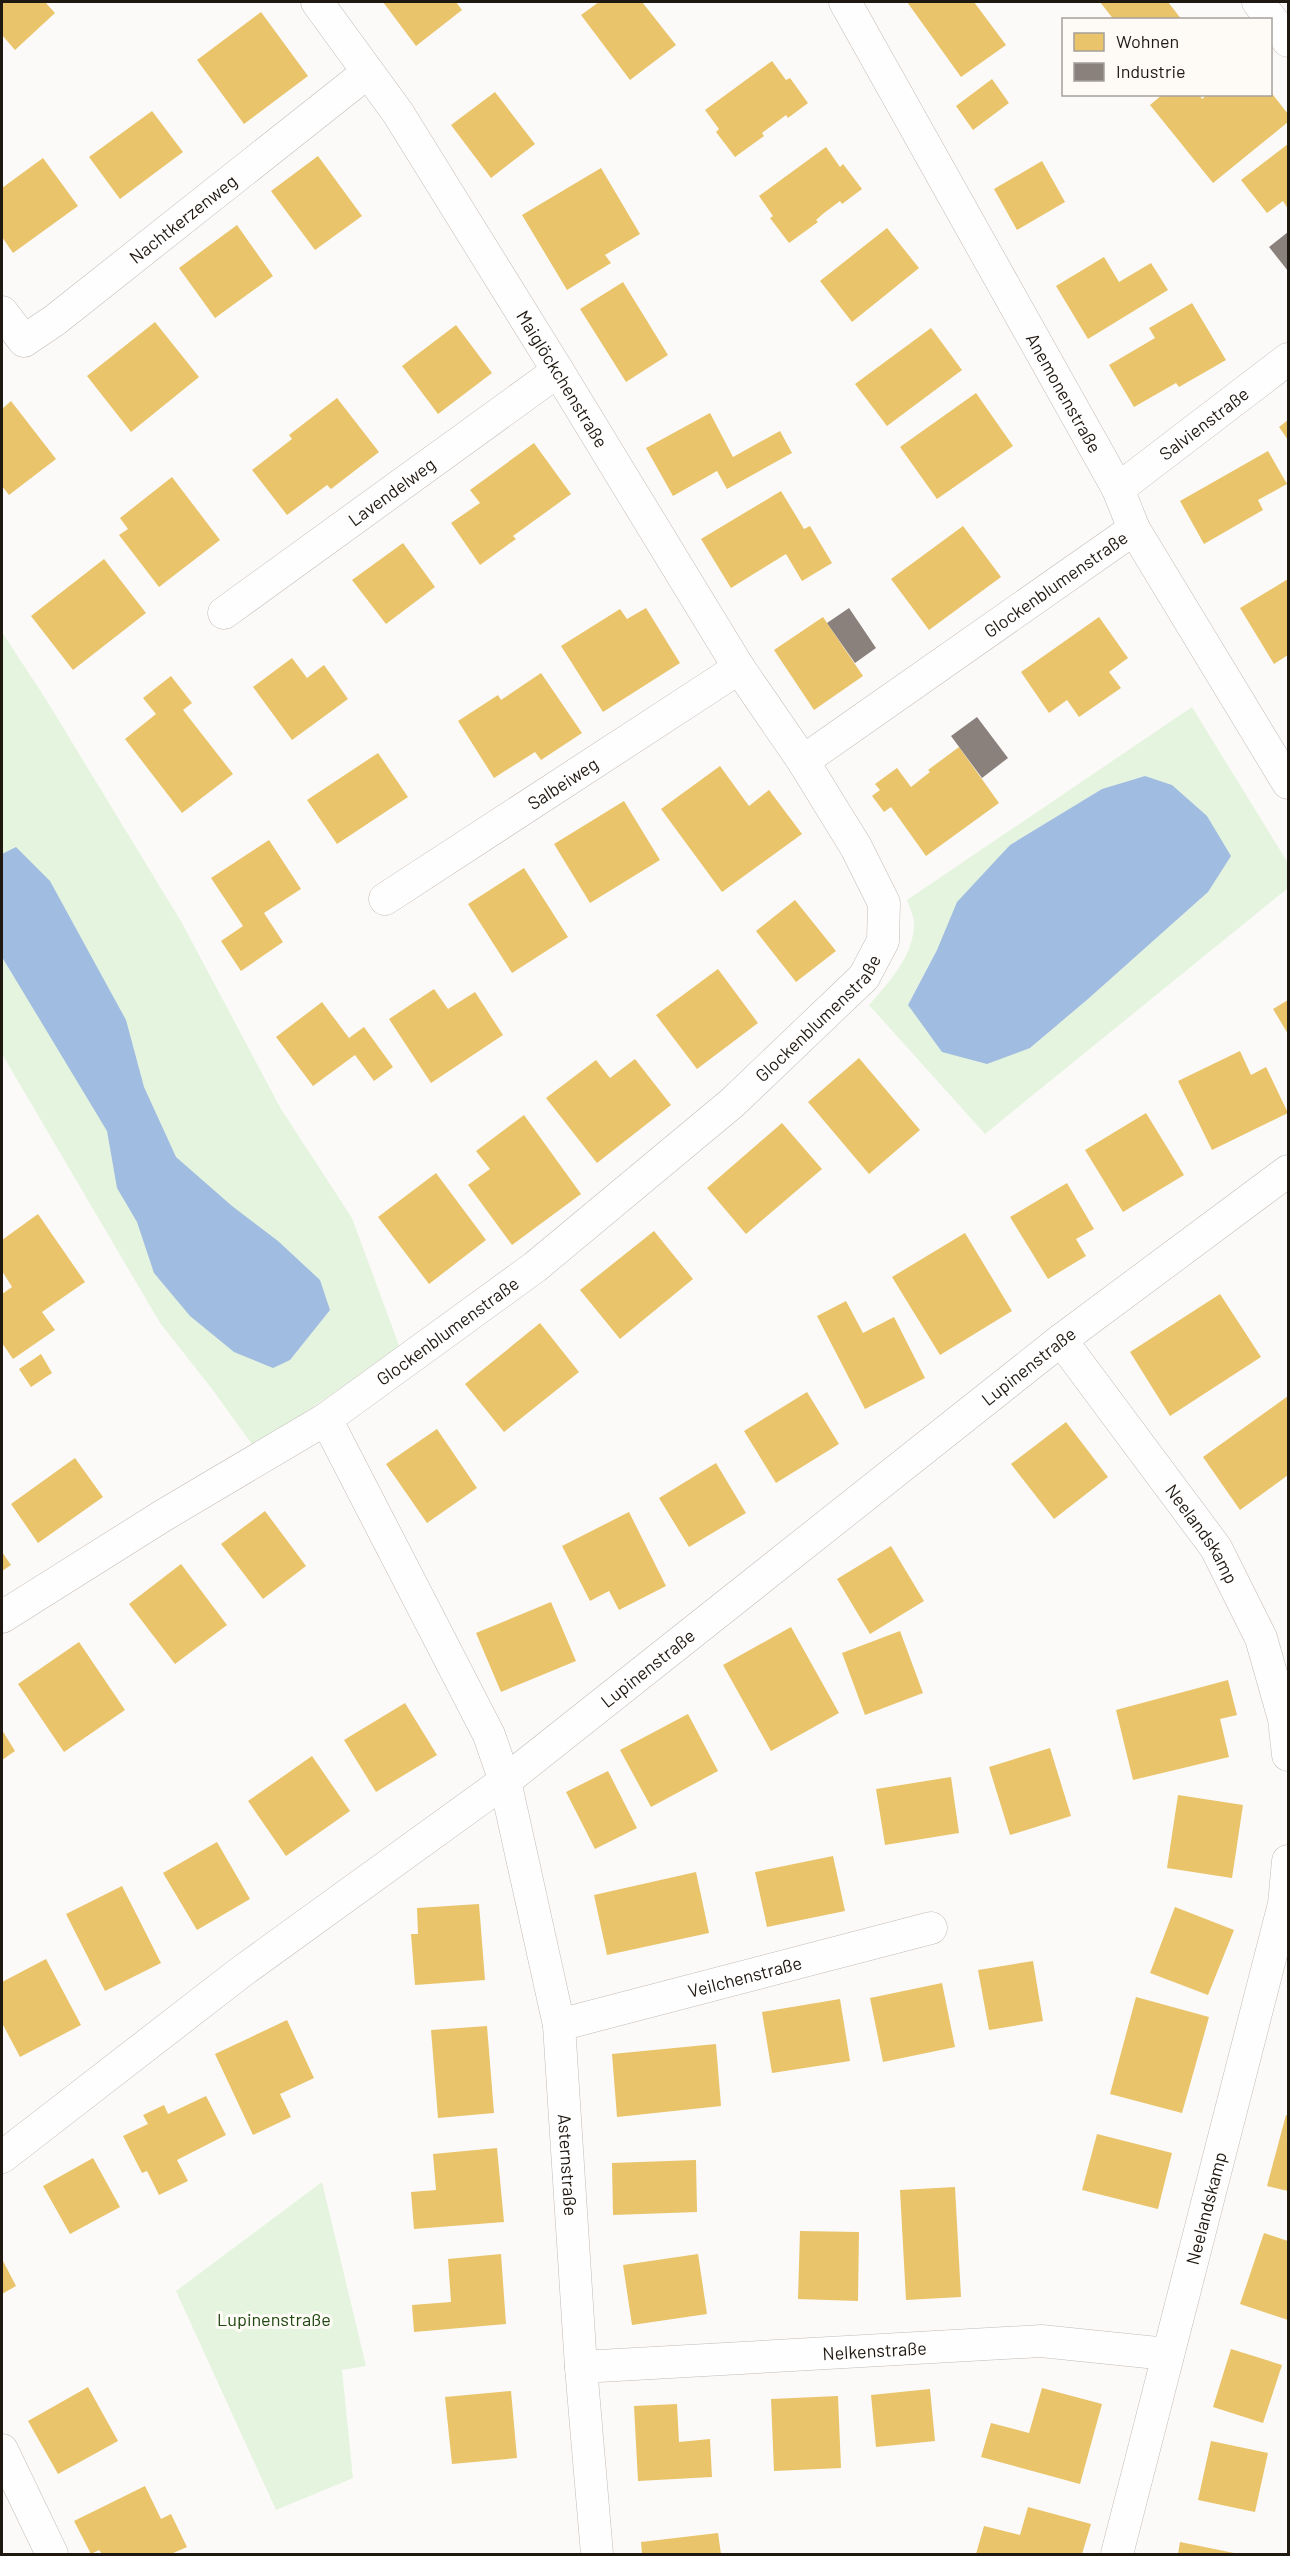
<svg xmlns="http://www.w3.org/2000/svg" width="1290" height="2556" viewBox="0 0 1290 2556" font-family="Barlow,sans-serif">
	<rect width="100%" height="100%" fill="#fcfaf8"/>
	<path fill="#e5f4df" fill-rule="evenodd" d="M 2,632 L 47,701 L 182,923 L 281,1109 L 352,1218 L 400,1348 L 254,1447 L 212,1389 L 160,1323 L 2,1054 Z
		M 1192,707 L 1288,863 L 1288,888 L 985,1134 L 869,1005 C 889,982 914,956 914,923 C 914,916 909,907 907,900 ZM 1145,776 L 1208,892 L 1088,999 L 1030,1048 L 908,1005 L 937,950 L 1010,845 L 1102,789 Z
		M 322,2182 L 366,2366 L 342,2370 L 353,2478 L 276,2510 L 176,2291 Z"/>
	<path fill="#a0bce0" d="M 1145,776 L 1172,785 L 1207,816 L 1231,856 L 1208,892 L 1088,999 L 1030,1048 L 987,1064 L 942,1052 L 908,1005 L 937,950 L 957,902 L 1010,845 L 1102,789 Z
		M 16,847 L 50,881 L 126,1020 L 144,1087 L 176,1157 L 232,1206 L 278,1241 L 320,1280 L 330,1310 L 290,1360 L 273,1368 L 234,1352 L 190,1316 L 154,1273 L 137,1222 L 117,1188 L 107,1131 L 2,957 L 2,854 Z"/>
	<path fill="#e9c46a" d="M 2,2 L 45,2 L 55,13 L 15,50 L 2,35 Z
		M 383,2 L 456,2 L 462,10 L 416,46 Z
		M 599,2 L 642,2 L 676,45 L 630,80 L 581,15 Z
		M 907,2 L 974,2 L 1006,45 L 961,77 Z
		M 1100,2 L 1168,2 L 1182,20 L 1114,20 Z
		M 261,12 L 308,76 L 244,124 L 197,60 Z
		M 772,61 L 786,80 L 790,78 L 808,103 L 788,118 L 786,115 L 762,133 L 764,136 L 735,157 L 716,132 L 719,129 L 705,110 Z
		M 992,79 L 1009,103 L 973,130 L 956,106 Z
		M 1270,91 L 1288,114 L 1288,122 L 1213,183 L 1150,105 L 1163,94 L 1199,94 L 1202,99 L 1208,94 L 1270,94 Z
		M 495,92 L 535,144 L 491,178 L 451,125 Z
		M 152,111 L 183,152 L 120,199 L 89,157 Z
		M 1288,144 L 1288,209 L 1283,201 L 1267,213 L 1241,180 Z
		M 826,147 L 840,167 L 843,164 L 862,189 L 842,204 L 840,201 L 824,213 L 816,220 L 818,222 L 789,243 L 770,218 L 773,216 L 759,196 Z
		M 318,156 L 362,216 L 315,250 L 271,191 Z
		M 43,158 L 78,206 L 13,253 L 2,237 L 2,188 Z
		M 1042,161 L 1065,202 L 1017,230 L 994,189 Z
		M 601,168 L 640,234 L 605,255 L 611,263 L 567,290 L 522,215 Z
		M 237,225 L 273,276 L 215,318 L 179,268 Z
		M 887,228 L 919,268 L 852,322 L 820,281 Z
		M 1104,257 L 1119,282 L 1151,263 L 1168,290 L 1088,339 L 1056,286 Z
		M 623,282 L 668,355 L 626,382 L 580,309 Z
		M 1192,303 L 1226,360 L 1179,387 L 1176,383 L 1134,407 L 1109,365 L 1155,338 L 1149,328 Z
		M 155,322 L 199,377 L 131,432 L 87,376 Z
		M 456,325 L 492,373 L 438,414 L 402,366 Z
		M 931,328 L 962,370 L 887,426 L 855,384 Z
		M 976,393 L 1013,446 L 937,499 L 900,447 Z
		M 337,398 L 379,452 L 331,489 L 327,485 L 287,515 L 252,470 L 292,439 L 289,435 Z
		M 11,401 L 56,459 L 9,495 L 2,486 L 2,409 Z
		M 710,413 L 733,457 L 780,431 L 792,453 L 727,489 L 717,471 L 673,496 L 646,448 Z
		M 1288,420 L 1288,440 L 1279,427 Z
		M 534,443 L 571,494 L 513,536 L 516,539 L 480,565 L 451,523 L 480,503 L 470,490 Z
		M 1268,451 L 1287,484 L 1258,500 L 1263,510 L 1204,544 L 1180,501 Z
		M 172,477 L 220,540 L 159,587 L 119,535 L 128,529 L 120,518 Z
		M 781,491 L 804,529 L 810,526 L 832,563 L 802,581 L 786,554 L 731,588 L 701,539 Z
		M 963,526 L 1001,577 L 929,630 L 891,579 Z
		M 403,543 L 435,587 L 386,624 L 352,580 Z
		M 104,559 L 146,613 L 73,670 L 31,616 Z
		M 1288,579 L 1288,655 L 1274,664 L 1240,608 Z
		M 646,608 L 680,663 L 603,712 L 561,646 L 620,609 L 627,619 Z
		M 823,617 L 863,676 L 814,710 L 774,650 Z
		M 1099,617 L 1128,658 L 1109,672 L 1121,688 L 1079,717 L 1067,700 L 1049,713 L 1021,672 Z
		M 292,658 L 307,678 L 324,665 L 348,699 L 292,740 L 253,687 Z
		M 541,673 L 582,733 L 541,760 L 535,752 L 494,778 L 458,721 L 498,695 L 501,700 Z
		M 171,676 L 192,703 L 183,710 L 233,774 L 182,813 L 125,739 L 156,714 L 143,698 Z
		M 959,747 L 999,803 L 926,856 L 891,807 L 884,812 L 872,796 L 880,790 L 875,784 L 897,768 L 911,787 L 930,772 L 928,770 Z
		M 378,753 L 408,797 L 337,844 L 307,800 Z
		M 720,766 L 749,806 L 769,790 L 802,834 L 722,892 L 661,809 Z
		M 624,801 L 660,860 L 590,903 L 554,844 Z
		M 269,840 L 301,889 L 264,913 L 283,942 L 241,971 L 221,941 L 243,926 L 211,878 Z
		M 524,868 L 568,937 L 512,973 L 468,904 Z
		M 795,900 L 836,951 L 796,982 L 756,931 Z
		M 718,969 L 758,1023 L 697,1069 L 656,1015 Z
		M 434,989 L 448,1009 L 475,992 L 503,1035 L 431,1083 L 389,1019 Z
		M 1288,1000 L 1288,1034 L 1273,1009 Z
		M 322,1002 L 349,1038 L 364,1027 L 393,1067 L 374,1081 L 355,1055 L 313,1086 L 276,1037 Z
		M 1240,1051 L 1251,1075 L 1266,1067 L 1288,1113 L 1212,1150 L 1178,1081 Z
		M 859,1058 L 920,1130 L 869,1174 L 808,1102 Z
		M 635,1059 L 671,1105 L 597,1163 L 546,1098 L 596,1060 L 610,1078 Z
		M 1146,1113 L 1184,1175 L 1123,1212 L 1085,1150 Z
		M 524,1115 L 581,1194 L 512,1245 L 468,1185 L 490,1169 L 476,1151 Z
		M 782,1123 L 822,1169 L 746,1234 L 707,1188 Z
		M 436,1173 L 486,1240 L 429,1284 L 378,1217 Z
		M 1067,1183 L 1094,1229 L 1076,1239 L 1086,1256 L 1048,1279 L 1010,1217 Z
		M 38,1214 L 85,1282 L 42,1312 L 55,1330 L 13,1359 L 2,1343 L 2,1294 L 12,1287 L 2,1271 L 2,1240 Z
		M 654,1231 L 693,1279 L 620,1339 L 580,1290 Z
		M 965,1233 L 1012,1311 L 940,1355 L 892,1277 Z
		M 1220,1294 L 1261,1357 L 1170,1416 L 1130,1352 Z
		M 846,1301 L 863,1333 L 894,1317 L 925,1378 L 865,1409 L 817,1316 Z
		M 540,1323 L 579,1372 L 504,1432 L 465,1384 Z
		M 41,1354 L 52,1373 L 31,1387 L 19,1369 Z
		M 807,1392 L 839,1444 L 776,1483 L 744,1431 Z
		M 1288,1396 L 1288,1475 L 1240,1510 L 1203,1457 Z
		M 1066,1422 L 1108,1477 L 1054,1519 L 1011,1464 Z
		M 437,1429 L 477,1488 L 427,1523 L 386,1464 Z
		M 75,1458 L 103,1497 L 38,1543 L 11,1504 Z
		M 716,1463 L 746,1513 L 689,1547 L 659,1498 Z
		M 265,1511 L 306,1566 L 263,1599 L 221,1544 Z
		M 629,1512 L 666,1586 L 619,1610 L 609,1591 L 590,1601 L 562,1546 Z
		M 891,1546 L 924,1601 L 870,1634 L 837,1579 Z
		M 2,1552 L 11,1565 L 2,1571 Z
		M 181,1564 L 227,1625 L 175,1664 L 129,1604 Z
		M 551,1602 L 576,1661 L 501,1692 L 476,1633 Z
		M 791,1627 L 839,1713 L 771,1751 L 723,1665 Z
		M 900,1631 L 923,1693 L 865,1715 L 842,1653 Z
		M 79,1642 L 125,1710 L 64,1752 L 18,1684 Z
		M 1228,1680 L 1237,1715 L 1220,1719 L 1229,1757 L 1133,1780 L 1116,1710 Z
		M 405,1703 L 437,1755 L 376,1792 L 344,1740 Z
		M 688,1714 L 718,1771 L 651,1807 L 620,1750 Z
		M 2,1730 L 15,1751 L 2,1760 Z
		M 1050,1748 L 1071,1816 L 1010,1835 L 989,1767 Z
		M 312,1756 L 350,1811 L 286,1856 L 248,1801 Z
		M 608,1771 L 637,1828 L 595,1849 L 566,1792 Z
		M 951,1777 L 959,1833 L 885,1845 L 876,1789 Z
		M 1178,1795 L 1243,1805 L 1232,1878 L 1167,1868 Z
		M 217,1842 L 250,1899 L 197,1930 L 163,1873 Z
		M 833,1856 L 845,1911 L 767,1927 L 755,1872 Z
		M 696,1872 L 709,1933 L 607,1955 L 594,1895 Z
		M 122,1886 L 161,1963 L 105,1991 L 66,1914 Z
		M 479,1904 L 485,1980 L 415,1985 L 411,1934 L 418,1934 L 417,1908 Z
		M 1175,1907 L 1234,1930 L 1208,1995 L 1150,1973 Z
		M 46,1959 L 81,2025 L 20,2057 L 2,2023 L 2,1982 Z
		M 1033,1961 L 1043,2021 L 989,2030 L 978,1970 Z
		M 942,1983 L 955,2047 L 883,2062 L 870,1998 Z
		M 1136,1997 L 1209,2017 L 1182,2113 L 1110,2094 Z
		M 840,1999 L 850,2061 L 772,2073 L 762,2012 Z
		M 287,2020 L 314,2078 L 280,2094 L 291,2117 L 253,2135 L 215,2054 Z
		M 487,2026 L 494,2113 L 438,2118 L 431,2030 Z
		M 716,2044 L 721,2106 L 617,2117 L 612,2054 Z
		M 206,2096 L 226,2135 L 177,2160 L 188,2181 L 159,2195 L 147,2171 L 142,2173 L 123,2136 L 148,2124 L 143,2115 L 164,2105 L 168,2114 Z
		M 1286,2115 L 1288,2116 L 1288,2191 L 1267,2186 Z
		M 1097,2134 L 1172,2153 L 1158,2209 L 1082,2190 Z
		M 497,2148 L 504,2222 L 414,2229 L 411,2192 L 436,2190 L 433,2154 Z
		M 93,2158 L 120,2207 L 70,2234 L 43,2186 Z
		M 696,2160 L 697,2212 L 613,2215 L 612,2163 Z
		M 955,2187 L 961,2297 L 906,2300 L 900,2190 Z
		M 800,2231 L 859,2232 L 858,2301 L 798,2299 Z
		M 1264,2233 L 1288,2241 L 1288,2320 L 1240,2304 Z
		M 501,2254 L 506,2324 L 414,2332 L 412,2305 L 451,2302 L 448,2259 Z
		M 698,2254 L 707,2314 L 632,2325 L 623,2265 Z
		M 2,2259 L 16,2286 L 2,2294 Z
		M 1231,2349 L 1282,2365 L 1263,2423 L 1213,2407 Z
		M 88,2387 L 118,2441 L 58,2474 L 28,2421 Z
		M 1042,2388 L 1102,2404 L 1080,2484 L 981,2457 L 991,2423 L 1029,2433 Z
		M 930,2389 L 935,2441 L 876,2447 L 871,2395 Z
		M 511,2391 L 517,2458 L 452,2464 L 445,2397 Z
		M 838,2396 L 841,2468 L 774,2471 L 771,2399 Z
		M 677,2404 L 679,2442 L 710,2439 L 712,2477 L 638,2481 L 634,2406 Z
		M 1211,2441 L 1268,2453 L 1255,2512 L 1198,2500 Z
		M 145,2486 L 161,2519 L 171,2514 L 187,2547 L 171,2554 L 102,2554 L 99,2550 L 91,2554 L 74,2521 Z
		M 1028,2507 L 1091,2524 L 1082,2554 L 976,2554 L 984,2526 L 1020,2535 Z
		M 718,2533 L 721,2554 L 642,2554 L 641,2542 Z
		M 1180,2542 L 1234,2553 L 1234,2554 L 1178,2554 Z"/>
	<path fill="#8a817c" d="M 1288,232 L 1288,271 L 1269,247 Z
		M 849,608 L 876,648 L 855,663 L 827,623 Z
		M 977,717 L 1008,758 L 982,778 L 951,736 Z"/>
	<g fill="none" stroke-linecap="round" stroke-linejoin="round">
		<g stroke="#c0bbb7" stroke-width="33">
			<g id="minor">
				<path id="s1" d="M 317,2 L 398,113 L 558,371 L 739,668 L 803,761"/>
				<path id="s2" d="M 845,2 L 1118,489 L 1134,529 L 1288,783"/>
				<path d="M 1258,2 L 1288,41"/>
				<path id="s3" d="M 2,312 L 24,341 L 55,320 L 368,72"/>
				<path id="s4" d="M 1118,489 L 1288,359"/>
				<path id="s5" d="M 224,613 L 558,371"/>
				<path id="s6" d="M 385,899 L 739,668"/>
				<path id="s7" d="M 1061,1340 L 1216,1548 L 1261,1638 L 1284,1719 L 1288,1755"/>
				<path id="s8" d="M 326,1419 L 535,1267 L 732,1103 L 864,977 L 883,941 L 884,903 L 856,847 L 803,761 L 1134,529"/>
				<path id="s9" d="M 2,1617 L 164,1515 L 326,1419 L 489,1735 L 505,1781 L 559,2025 L 581,2367 L 597,2554"/>
				<path id="s10" d="M 559,2025 L 931,1928"/>
				<path id="s11" d="M 2,2157 L 241,1972 L 505,1781 L 1061,1340 L 1288,1171"/>
				<path id="s12" d="M 581,2367 L 1041,2341 L 1167,2354"/>
				<path d="M 2,2450 L 52,2554"/>
				<path id="s13" d="M 1117,2554 L 1284,1904 L 1288,1861"/>
			</g>
		</g>
		<use href="#minor" stroke="#fffefe" stroke-width="32"/>
	</g>
	<g text-anchor="middle" dominant-baseline="central" stroke-width="6" stroke-linejoin="round" paint-order="stroke">
		<g font-size="18" fill="#1f1811" stroke="#fefaf6">
			<text stroke="none"><textPath href="#s3" startOffset="237">Nachtkerzenweg</textPath></text>
			<text stroke="none"><textPath href="#s1" startOffset="450">Maiglöckchenstraße</textPath></text>
			<text stroke="none"><textPath href="#s2" startOffset="448">Anemonenstraße</textPath></text>
			<text stroke="none"><textPath href="#s4" startOffset="108">Salvienstraße</textPath></text>
			<text stroke="none"><textPath href="#s5" startOffset="207">Lavendelweg</textPath></text>
			<text stroke="none"><textPath href="#s8" startOffset="1248">Glockenblumenstraße</textPath></text>
			<text stroke="none"><textPath href="#s6" startOffset="212">Salbeiweg</textPath></text>
			<text stroke="none"><textPath href="#s8" startOffset="636">Glockenblumenstraße</textPath></text>
			<text stroke="none"><textPath href="#s8" startOffset="150">Glockenblumenstraße</textPath></text>
			<text stroke="none"><textPath href="#s11" startOffset="1296">Lupinenstraße</textPath></text>
			<text stroke="none"><textPath href="#s7" startOffset="240">Neelandskamp</textPath></text>
			<text stroke="none"><textPath href="#s11" startOffset="810">Lupinenstraße</textPath></text>
			<text stroke="none"><textPath href="#s10" startOffset="192">Veilchenstraße</textPath></text>
			<text stroke="none"><textPath href="#s9" startOffset="1174">Asternstraße</textPath></text>
			<text stroke="none"><textPath href="#s13" startOffset="357">Neelandskamp</textPath></text>
			<text stroke="none"><textPath href="#s12" startOffset="294">Nelkenstraße</textPath></text>
		</g>
		<g font-size="18" fill="#1e4711" stroke="#fefaf6">
			<text x="274" y="2319">Lupinenstraße</text>
		</g>
	</g>
	<rect width="1290" height="2556" fill="none" stroke="#1f1811" stroke-width="6"/>
	<rect x="1062" y="18" width="210" height="78" fill="#fefaf6" stroke="#a5a09a" stroke-width="1.5"/>
	<rect x="1074" y="33" width="30" height="18" fill="#e9c46a" stroke="#a5a09a" stroke-width="1.5"/>
	<text x="1116" y="48" font-size="18" fill="#1f1811">Wohnen</text>
	<rect x="1074" y="63" width="30" height="18" fill="#8a817c" stroke="#a5a09a" stroke-width="1.5"/>
	<text x="1116" y="78" font-size="18" fill="#1f1811">Industrie</text>
</svg>
